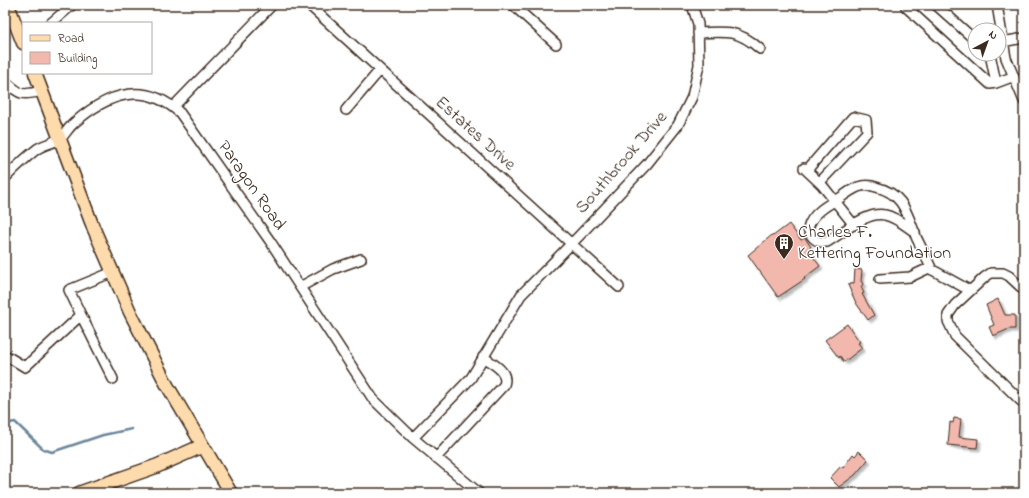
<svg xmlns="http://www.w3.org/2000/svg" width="1029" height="498" viewBox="0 0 1029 498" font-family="'Indie Flower',sans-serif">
	<defs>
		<filter id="shadow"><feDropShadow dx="3" dy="3" stdDeviation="1" flood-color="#0004"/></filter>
	</defs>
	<rect width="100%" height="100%" fill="#fff"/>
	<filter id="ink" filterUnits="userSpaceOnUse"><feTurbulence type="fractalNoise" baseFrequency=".025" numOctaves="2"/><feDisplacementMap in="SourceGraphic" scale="8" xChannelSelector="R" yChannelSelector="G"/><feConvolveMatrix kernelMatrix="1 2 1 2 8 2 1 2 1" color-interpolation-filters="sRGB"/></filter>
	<g filter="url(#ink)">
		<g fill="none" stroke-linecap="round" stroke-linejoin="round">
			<path stroke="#6c879a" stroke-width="2.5" d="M 5,424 L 15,422 L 43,449 L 52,452 L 103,435 L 132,429"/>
		</g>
		<path fill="#f3b8ad" stroke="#3b2a1e" filter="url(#shadow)" d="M 789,224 L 801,240 L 805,238 L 811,247 L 808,250 L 820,266 L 804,278 L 805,279 L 778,297 L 748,255 L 772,235 L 773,236 Z
			M 855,269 L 862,270 L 861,281 L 863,284 L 861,287 L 864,293 L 862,294 L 874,315 L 868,320 L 856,303 L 848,285 L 854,283 Z
			M 998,299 L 1005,315 L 1015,315 L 1015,329 L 1009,329 L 993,336 L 989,327 L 994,325 L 986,305 Z
			M 847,324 L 860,342 L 858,343 L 862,348 L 844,362 L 840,356 L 839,358 L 825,340 Z
			M 954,418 L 961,419 L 959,437 L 978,439 L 977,448 L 948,445 L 950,422 L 953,423 Z
			M 859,451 L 868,460 L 855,475 L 839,487 L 830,478 L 841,466 L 843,468 L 853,454 L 855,456 Z"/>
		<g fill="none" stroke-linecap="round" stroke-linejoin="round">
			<g stroke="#3b2a1e" stroke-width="12">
				<path id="minor" d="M 309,5 L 619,287
					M 513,5 L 556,44
					M 908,5 L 906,7 L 990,84 L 996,83
					M 936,5 L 975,40
					M 997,5 L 1006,58 L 1024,101
					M 51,23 L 72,5
					M 698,33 C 726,31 739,30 760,49
					M 1002,42 L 1024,38
					M 990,54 L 996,83 L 1012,77
					M 5,81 C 21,95 21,96 42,91
					M 173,107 L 272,5
					M 346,110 L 380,70
					M 804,168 L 822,185 L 854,225
					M 807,170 L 853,117 L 866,120 L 867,132 L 820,182
					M 5,178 C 15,168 25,158 37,149 C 44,144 55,143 62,137 C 66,133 69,127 74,123 C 107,94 144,80 180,113 L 270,241 L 373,399 L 413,438 L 479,493
					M 915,232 C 906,226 896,217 885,215 C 866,211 843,233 827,242 C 817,243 812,239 808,229 C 811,214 827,205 840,198 C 846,194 852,189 858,187 C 863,185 871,185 876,187 C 905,194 907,215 917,239 C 922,249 927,259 932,270
					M 880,279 L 910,277 L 929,268 L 969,290
					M 300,287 L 333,269 L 361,259
					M 1024,290 L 1009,276 L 1003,273 L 991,273 L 985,277 L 955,305 L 948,315 L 948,321 L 955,336 L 1024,404
					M 81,315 L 113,379
					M 5,355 L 25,367 L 81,315 L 69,290 L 113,272
					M 413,438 L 471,378 L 521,295 L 578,237 L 647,164 L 678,125 L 692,97 L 699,65 L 698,24 L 692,5
					M 436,458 L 504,385 C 509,371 493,364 483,357"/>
			</g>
			<g stroke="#3b2a1e" stroke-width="15">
				<path id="major" d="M 8,5 L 23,43
					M 35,73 L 93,227 L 130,312 L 167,385 L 231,493"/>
			</g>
			<g stroke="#3b2a1e" stroke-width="16">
				<path id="highway" d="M 80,493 L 157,466 L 202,446"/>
			</g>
			<use href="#minor" stroke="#fff" stroke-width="9"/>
			<use href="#major" stroke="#fedbac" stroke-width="12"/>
			<use href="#highway" stroke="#fedbac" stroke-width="13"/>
		</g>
	</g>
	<defs>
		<g id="building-pin" transform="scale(1)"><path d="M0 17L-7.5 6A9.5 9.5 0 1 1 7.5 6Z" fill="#3b2a1e" stroke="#fff"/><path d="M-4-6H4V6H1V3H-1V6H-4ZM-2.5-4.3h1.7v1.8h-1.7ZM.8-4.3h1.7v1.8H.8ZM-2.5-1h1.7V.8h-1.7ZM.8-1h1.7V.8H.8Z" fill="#fff"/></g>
	</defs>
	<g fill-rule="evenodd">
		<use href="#building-pin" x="784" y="243"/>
	</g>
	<g text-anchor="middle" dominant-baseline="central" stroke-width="3" stroke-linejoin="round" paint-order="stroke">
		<g font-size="18" fill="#3b2a1e" stroke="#fff">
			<text transform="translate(475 134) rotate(42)">Estates Drive</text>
			<text transform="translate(622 163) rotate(-49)">Southbrook Drive</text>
			<text transform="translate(251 186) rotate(55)">Paragon Road</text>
		</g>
		<g font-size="18" fill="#3b2a1e" stroke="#fff" text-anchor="start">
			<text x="798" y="233">Charles F.<tspan x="798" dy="21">Kettering Foundation</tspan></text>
		</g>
	</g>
	<rect width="1029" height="498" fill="none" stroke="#fff" stroke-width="20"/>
	<rect x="10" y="10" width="1009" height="478" fill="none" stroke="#3b2a1e" stroke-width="1.5" filter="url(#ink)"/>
	<rect x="22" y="22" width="130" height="52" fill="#ffffff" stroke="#b1aaa5"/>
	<rect x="30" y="35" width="20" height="6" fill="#fedbac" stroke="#b1aaa5"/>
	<text x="58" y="42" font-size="12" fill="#3b2a1e">Road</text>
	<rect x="30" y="52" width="20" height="12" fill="#f3b8ad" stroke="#b1aaa5"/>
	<text x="58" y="62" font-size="12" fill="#3b2a1e">Building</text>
	<g transform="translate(987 42) rotate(41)"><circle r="19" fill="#ffffff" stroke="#b1aaa5"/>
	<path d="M0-3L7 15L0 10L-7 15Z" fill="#3b2a1e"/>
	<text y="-6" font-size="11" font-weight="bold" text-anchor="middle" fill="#3b2a1e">N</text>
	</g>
</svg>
